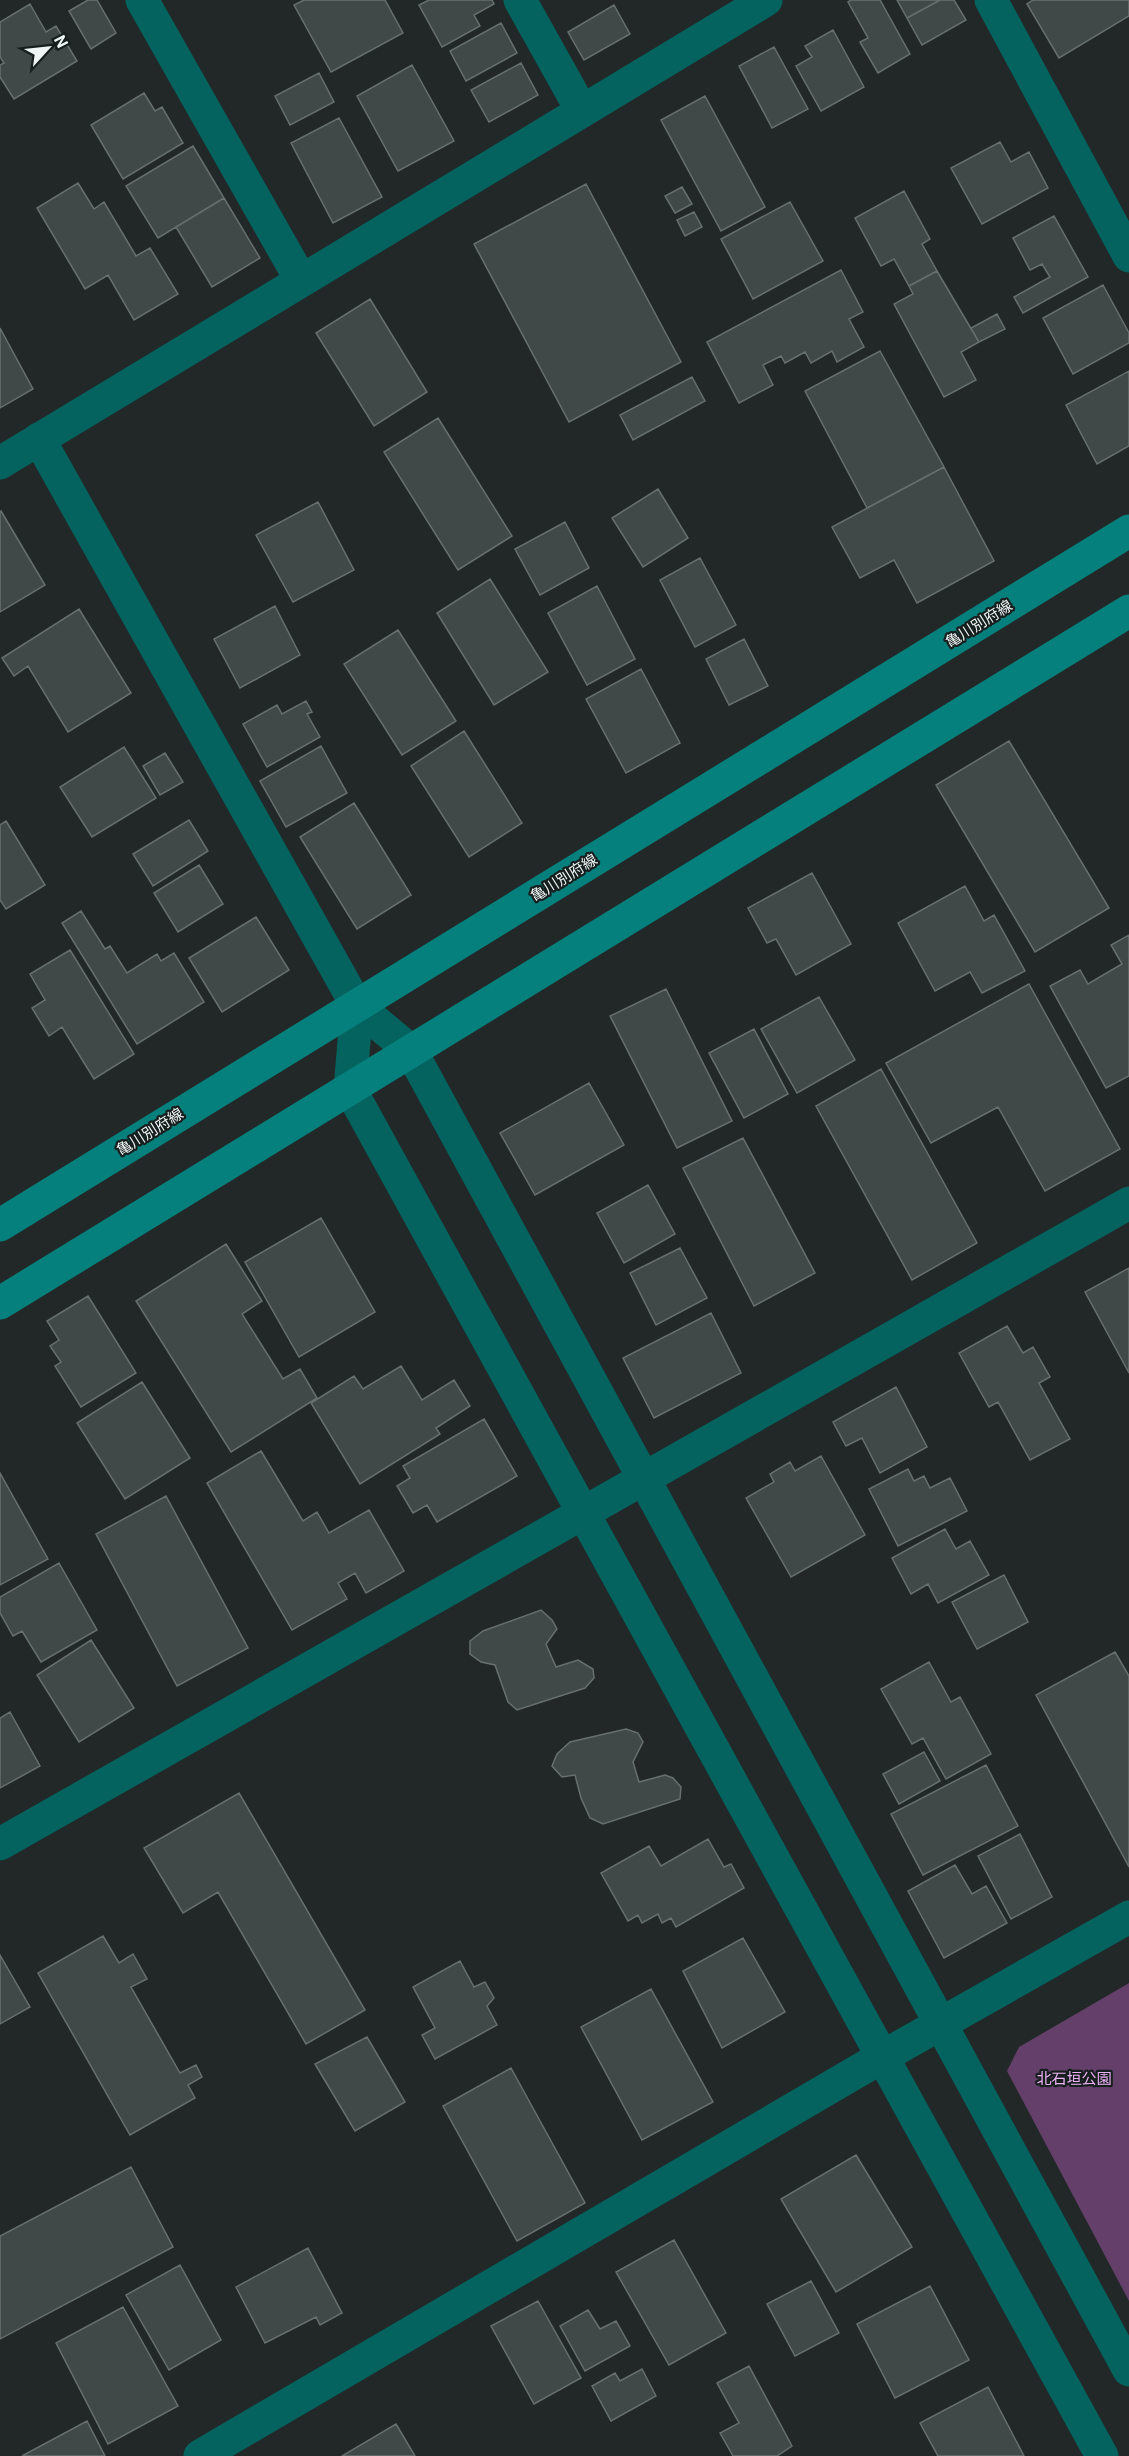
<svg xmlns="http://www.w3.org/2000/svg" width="1129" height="2456" viewBox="0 0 1129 2456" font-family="Roboto,'Noto Sans JP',sans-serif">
	<rect width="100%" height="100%" fill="#212827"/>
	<path fill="#633f69" d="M 1129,1983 L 1129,2301 L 1007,2071 L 1019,2047 Z"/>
	<path fill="#414948" stroke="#676f6f" stroke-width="1.5" d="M 88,0 L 97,0 L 116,33 L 91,49 L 69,11 Z
		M 304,0 L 385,0 L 403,33 L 331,72 L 294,5 Z
		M 429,0 L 492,0 L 494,4 L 474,15 L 480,26 L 442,47 L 419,5 Z
		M 851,0 L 880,0 L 910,54 L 878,73 L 860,42 L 868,38 L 848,2 Z
		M 897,0 L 940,0 L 907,18 Z
		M 940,0 L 954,0 L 966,20 L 922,45 L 907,18 Z
		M 1033,0 L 1129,0 L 1129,16 L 1059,58 L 1027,4 Z
		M 30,4 L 46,32 L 56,26 L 77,61 L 14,99 L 0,77 L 0,65 L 4,63 L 0,57 L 0,22 Z
		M 614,5 L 630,34 L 584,60 L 568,32 Z
		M 501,23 L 517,53 L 466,81 L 450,51 Z
		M 833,30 L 864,87 L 821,111 L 796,66 L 812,57 L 805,46 Z
		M 774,47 L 808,109 L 772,128 L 739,66 Z
		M 521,63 L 538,95 L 489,122 L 471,90 Z
		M 412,65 L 454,141 L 398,171 L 357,96 Z
		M 319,73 L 334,102 L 290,125 L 275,96 Z
		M 144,93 L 155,111 L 162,107 L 183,143 L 123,179 L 91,125 Z
		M 705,96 L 765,207 L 721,231 L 661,120 Z
		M 339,118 L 382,197 L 333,223 L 291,143 Z
		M 1000,142 L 1011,162 L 1029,152 L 1048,188 L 982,224 L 951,168 Z
		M 193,146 L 224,198 L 158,238 L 126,186 Z
		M 78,183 L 94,209 L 104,202 L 136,256 L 150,248 L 178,294 L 134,320 L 108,275 L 85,289 L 37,208 Z
		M 586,184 L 681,362 L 569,422 L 474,244 Z
		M 682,187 L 692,204 L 675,213 L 665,196 Z
		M 904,191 L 930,239 L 922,244 L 937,271 L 909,286 L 894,259 L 881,266 L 855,218 Z
		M 224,198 L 260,258 L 212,287 L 176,227 Z
		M 790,202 L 823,261 L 753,299 L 721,239 Z
		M 694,212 L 702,227 L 685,236 L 677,220 Z
		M 1054,216 L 1088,277 L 1023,313 L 1014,297 L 1050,277 L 1042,264 L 1030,270 L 1013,238 Z
		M 841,270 L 863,312 L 849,319 L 864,347 L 837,362 L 832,351 L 811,363 L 805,352 L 785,363 L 781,356 L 763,365 L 773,385 L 739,403 L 707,342 Z
		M 937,271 L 979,342 L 961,352 L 976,380 L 944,397 L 894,304 L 913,294 L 909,286 Z
		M 1103,285 L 1129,333 L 1129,343 L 1073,374 L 1043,318 Z
		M 370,299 L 427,392 L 374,426 L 316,333 Z
		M 997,314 L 1005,329 L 979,342 L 971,328 Z
		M 0,328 L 33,389 L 0,408 Z
		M 880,351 L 944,467 L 867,508 L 805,391 Z
		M 1129,371 L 1129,446 L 1097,464 L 1066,405 Z
		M 692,377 L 705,401 L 633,440 L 620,415 Z
		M 438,418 L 512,536 L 458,570 L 384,452 Z
		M 944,467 L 994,561 L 917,603 L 894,560 L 860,578 L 832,527 Z
		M 658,489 L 688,538 L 643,567 L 612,518 Z
		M 318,502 L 354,570 L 293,602 L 256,535 Z
		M 1,511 L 45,585 L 0,612 L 0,512 Z
		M 565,522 L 589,568 L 540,595 L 515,549 Z
		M 700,558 L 736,625 L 695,647 L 660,580 Z
		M 490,579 L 548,672 L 494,705 L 437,613 Z
		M 597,586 L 635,659 L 587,685 L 548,613 Z
		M 275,606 L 300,655 L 240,688 L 214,639 Z
		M 79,609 L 131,693 L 68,732 L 28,666 L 14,676 L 2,658 Z
		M 398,630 L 456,721 L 402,755 L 344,664 Z
		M 744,639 L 768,686 L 729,705 L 706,659 Z
		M 641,669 L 680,743 L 626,773 L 586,699 Z
		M 306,701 L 312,712 L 307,714 L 320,737 L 267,767 L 243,724 L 277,705 L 282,714 Z
		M 464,731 L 522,823 L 469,857 L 411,766 Z
		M 1009,741 L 1109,908 L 1035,952 L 936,785 Z
		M 321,746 L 347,793 L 286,827 L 260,781 Z
		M 124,747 L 156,798 L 92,837 L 60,787 Z
		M 165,753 L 183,782 L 160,795 L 143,766 Z
		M 354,803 L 411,895 L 357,929 L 300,837 Z
		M 189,820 L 208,851 L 153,886 L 133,854 Z
		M 6,821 L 45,885 L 6,909 L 0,900 L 0,825 Z
		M 199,865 L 223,904 L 178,932 L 154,893 Z
		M 812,873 L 851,944 L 796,975 L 776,939 L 767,943 L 748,908 Z
		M 965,886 L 984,921 L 994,915 L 1025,971 L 982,993 L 970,972 L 935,991 L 898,923 Z
		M 81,911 L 105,949 L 110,946 L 127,973 L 157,954 L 161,961 L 174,953 L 204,1002 L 137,1044 L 62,923 Z
		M 256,917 L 289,970 L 222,1012 L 189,958 Z
		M 1129,935 L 1129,1076 L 1106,1088 L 1050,986 L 1080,970 L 1088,984 L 1122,964 L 1111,945 Z
		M 70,950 L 134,1054 L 94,1079 L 62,1027 L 49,1036 L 32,1008 L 45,1000 L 30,974 Z
		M 1029,984 L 1120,1149 L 1045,1191 L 998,1107 L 931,1143 L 886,1063 Z
		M 666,989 L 732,1121 L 677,1148 L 610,1016 Z
		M 819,997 L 855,1060 L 797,1093 L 761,1029 Z
		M 754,1029 L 788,1094 L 744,1118 L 709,1053 Z
		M 881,1069 L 977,1243 L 912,1280 L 816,1106 Z
		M 589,1083 L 624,1145 L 535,1195 L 500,1133 Z
		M 743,1138 L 815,1273 L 754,1306 L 683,1168 Z
		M 648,1185 L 675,1234 L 624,1263 L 597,1213 Z
		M 321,1218 L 375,1312 L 299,1357 L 245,1262 Z
		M 226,1244 L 262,1301 L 242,1314 L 283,1379 L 300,1369 L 317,1398 L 231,1452 L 136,1301 Z
		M 680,1248 L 707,1298 L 656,1325 L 630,1273 Z
		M 1129,1268 L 1129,1373 L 1085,1292 Z
		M 88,1296 L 136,1373 L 81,1407 L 55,1366 L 61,1362 L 50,1346 L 59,1340 L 47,1321 Z
		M 711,1313 L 741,1373 L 654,1418 L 623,1358 Z
		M 1007,1326 L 1023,1353 L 1033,1347 L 1050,1377 L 1039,1383 L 1070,1439 L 1030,1460 L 998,1402 L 989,1407 L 959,1353 Z
		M 401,1366 L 422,1400 L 454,1380 L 470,1406 L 436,1428 L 440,1434 L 360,1484 L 311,1403 L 354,1376 L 363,1389 Z
		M 142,1382 L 190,1458 L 125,1499 L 77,1423 Z
		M 896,1387 L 927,1447 L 880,1473 L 862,1438 L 846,1446 L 833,1422 Z
		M 484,1419 L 517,1476 L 437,1522 L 427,1505 L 413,1513 L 397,1486 L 410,1478 L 403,1466 Z
		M 261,1451 L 303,1521 L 317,1512 L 329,1533 L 369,1510 L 404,1571 L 366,1593 L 355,1573 L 338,1583 L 347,1599 L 292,1630 L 207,1483 Z
		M 821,1456 L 865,1535 L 791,1577 L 746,1498 L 774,1482 L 770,1474 L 790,1462 L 795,1471 Z
		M 908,1469 L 914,1481 L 924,1476 L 930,1488 L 950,1478 L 967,1511 L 898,1546 L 869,1489 Z
		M 0,1473 L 48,1559 L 0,1585 Z
		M 166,1496 L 248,1648 L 177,1686 L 96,1534 Z
		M 945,1529 L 956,1549 L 970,1541 L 989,1575 L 938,1603 L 928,1584 L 911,1594 L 892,1558 Z
		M 59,1563 L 97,1630 L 41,1662 L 22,1631 L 13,1636 L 0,1613 L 0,1597 Z
		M 1004,1575 L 1028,1622 L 977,1649 L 952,1602 Z
		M 541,1610 L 552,1620 L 557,1629 L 546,1644 L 556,1667 L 578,1660 L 593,1669 L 594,1678 L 585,1688 L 517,1710 L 508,1702 L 495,1665 L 481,1662 L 470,1654 L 470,1641 L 483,1631 Z
		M 91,1640 L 134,1708 L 79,1742 L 37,1675 Z
		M 1115,1652 L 1129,1676 L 1129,1867 L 1036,1695 Z
		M 929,1662 L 951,1702 L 960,1697 L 991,1754 L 946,1779 L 923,1738 L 912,1744 L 881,1689 Z
		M 10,1712 L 40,1766 L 0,1788 L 0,1718 Z
		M 626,1729 L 638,1733 L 643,1742 L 633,1762 L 639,1782 L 665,1775 L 673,1778 L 681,1787 L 680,1799 L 603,1824 L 590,1818 L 581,1798 L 575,1775 L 562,1777 L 552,1766 L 557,1754 L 570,1742 Z
		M 924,1752 L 940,1781 L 899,1804 L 883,1774 Z
		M 986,1765 L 1018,1826 L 923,1875 L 891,1814 Z
		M 239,1793 L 365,2010 L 306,2044 L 218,1892 L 183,1913 L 144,1848 Z
		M 1020,1834 L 1052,1897 L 1011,1919 L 978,1856 Z
		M 708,1839 L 724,1867 L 731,1864 L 744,1888 L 676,1927 L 671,1918 L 662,1923 L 658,1914 L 642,1923 L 638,1915 L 628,1921 L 601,1873 L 649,1846 L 661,1866 Z
		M 955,1865 L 972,1894 L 986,1886 L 1007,1923 L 944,1958 L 908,1891 Z
		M 103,1936 L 119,1963 L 133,1954 L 147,1979 L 131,1987 L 180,2073 L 196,2065 L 202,2077 L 188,2085 L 195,2098 L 130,2135 L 38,1973 Z
		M 743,1938 L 785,2012 L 722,2048 L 683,1971 Z
		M 0,1955 L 30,2007 L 0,2024 Z
		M 460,1961 L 474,1987 L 485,1982 L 494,1998 L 487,2006 L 497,2025 L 435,2059 L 422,2035 L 435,2028 L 413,1987 Z
		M 651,1989 L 713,2102 L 642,2140 L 581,2027 Z
		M 367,2037 L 405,2102 L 355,2131 L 315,2064 Z
		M 511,2068 L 585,2203 L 517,2241 L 443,2106 Z
		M 856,2155 L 912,2247 L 836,2292 L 781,2199 Z
		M 131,2167 L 173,2247 L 0,2339 L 0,2236 Z
		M 674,2240 L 726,2333 L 669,2365 L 616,2272 Z
		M 308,2248 L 342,2313 L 320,2325 L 316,2317 L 265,2343 L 236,2287 Z
		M 180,2265 L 221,2340 L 169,2370 L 126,2295 Z
		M 811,2281 L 839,2333 L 795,2356 L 767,2304 Z
		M 930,2286 L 969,2360 L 895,2398 L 857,2324 Z
		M 538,2301 L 581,2378 L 534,2404 L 491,2326 Z
		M 123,2307 L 178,2406 L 108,2444 L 56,2343 Z
		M 588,2310 L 600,2329 L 616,2321 L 630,2346 L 585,2371 L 560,2326 Z
		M 749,2366 L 792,2446 L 777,2456 L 733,2456 L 720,2433 L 739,2423 L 717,2383 Z
		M 642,2369 L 656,2396 L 611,2421 L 592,2386 L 615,2373 L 620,2381 Z
		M 988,2387 L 1024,2456 L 938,2456 L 920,2423 Z
		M 87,2421 L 105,2456 L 22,2456 Z
		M 396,2424 L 415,2456 L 342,2456 Z"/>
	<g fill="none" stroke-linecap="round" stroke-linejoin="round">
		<path stroke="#04625f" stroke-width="33" d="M 520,0 L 582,111
			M 991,0 L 1129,256
			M 0,463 L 766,0
			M 357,1006 L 350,1089 L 1102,2456
			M 357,1006 L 411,1051 L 1129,2370"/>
		<path stroke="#04625f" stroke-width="33" d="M 142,0 L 301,280
			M 39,439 L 357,1006
			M 0,1844 L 1129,1203
			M 200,2456 L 882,2057 L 1129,1917"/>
		<path stroke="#06807c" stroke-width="33" d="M 0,1225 L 1129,531
			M 0,1303 L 1129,611"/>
	</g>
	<g text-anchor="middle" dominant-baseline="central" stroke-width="4.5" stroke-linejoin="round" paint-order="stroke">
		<g font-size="15" fill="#eff4f4" stroke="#171e1e">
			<text transform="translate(979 624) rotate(-32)">亀川別府線</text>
			<text transform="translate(564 878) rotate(-32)">亀川別府線</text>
			<text transform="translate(150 1132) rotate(-32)">亀川別府線</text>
		</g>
		<g font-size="15" fill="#ecb1f5" stroke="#171e1e">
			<text x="1074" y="2079">北石垣公園</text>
		</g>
	</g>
	<g transform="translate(48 48) rotate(63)" stroke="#171e1e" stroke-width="4.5" paint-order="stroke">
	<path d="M0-4.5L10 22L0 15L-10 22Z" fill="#eff4f4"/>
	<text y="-9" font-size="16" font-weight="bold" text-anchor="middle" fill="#eff4f4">N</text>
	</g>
</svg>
